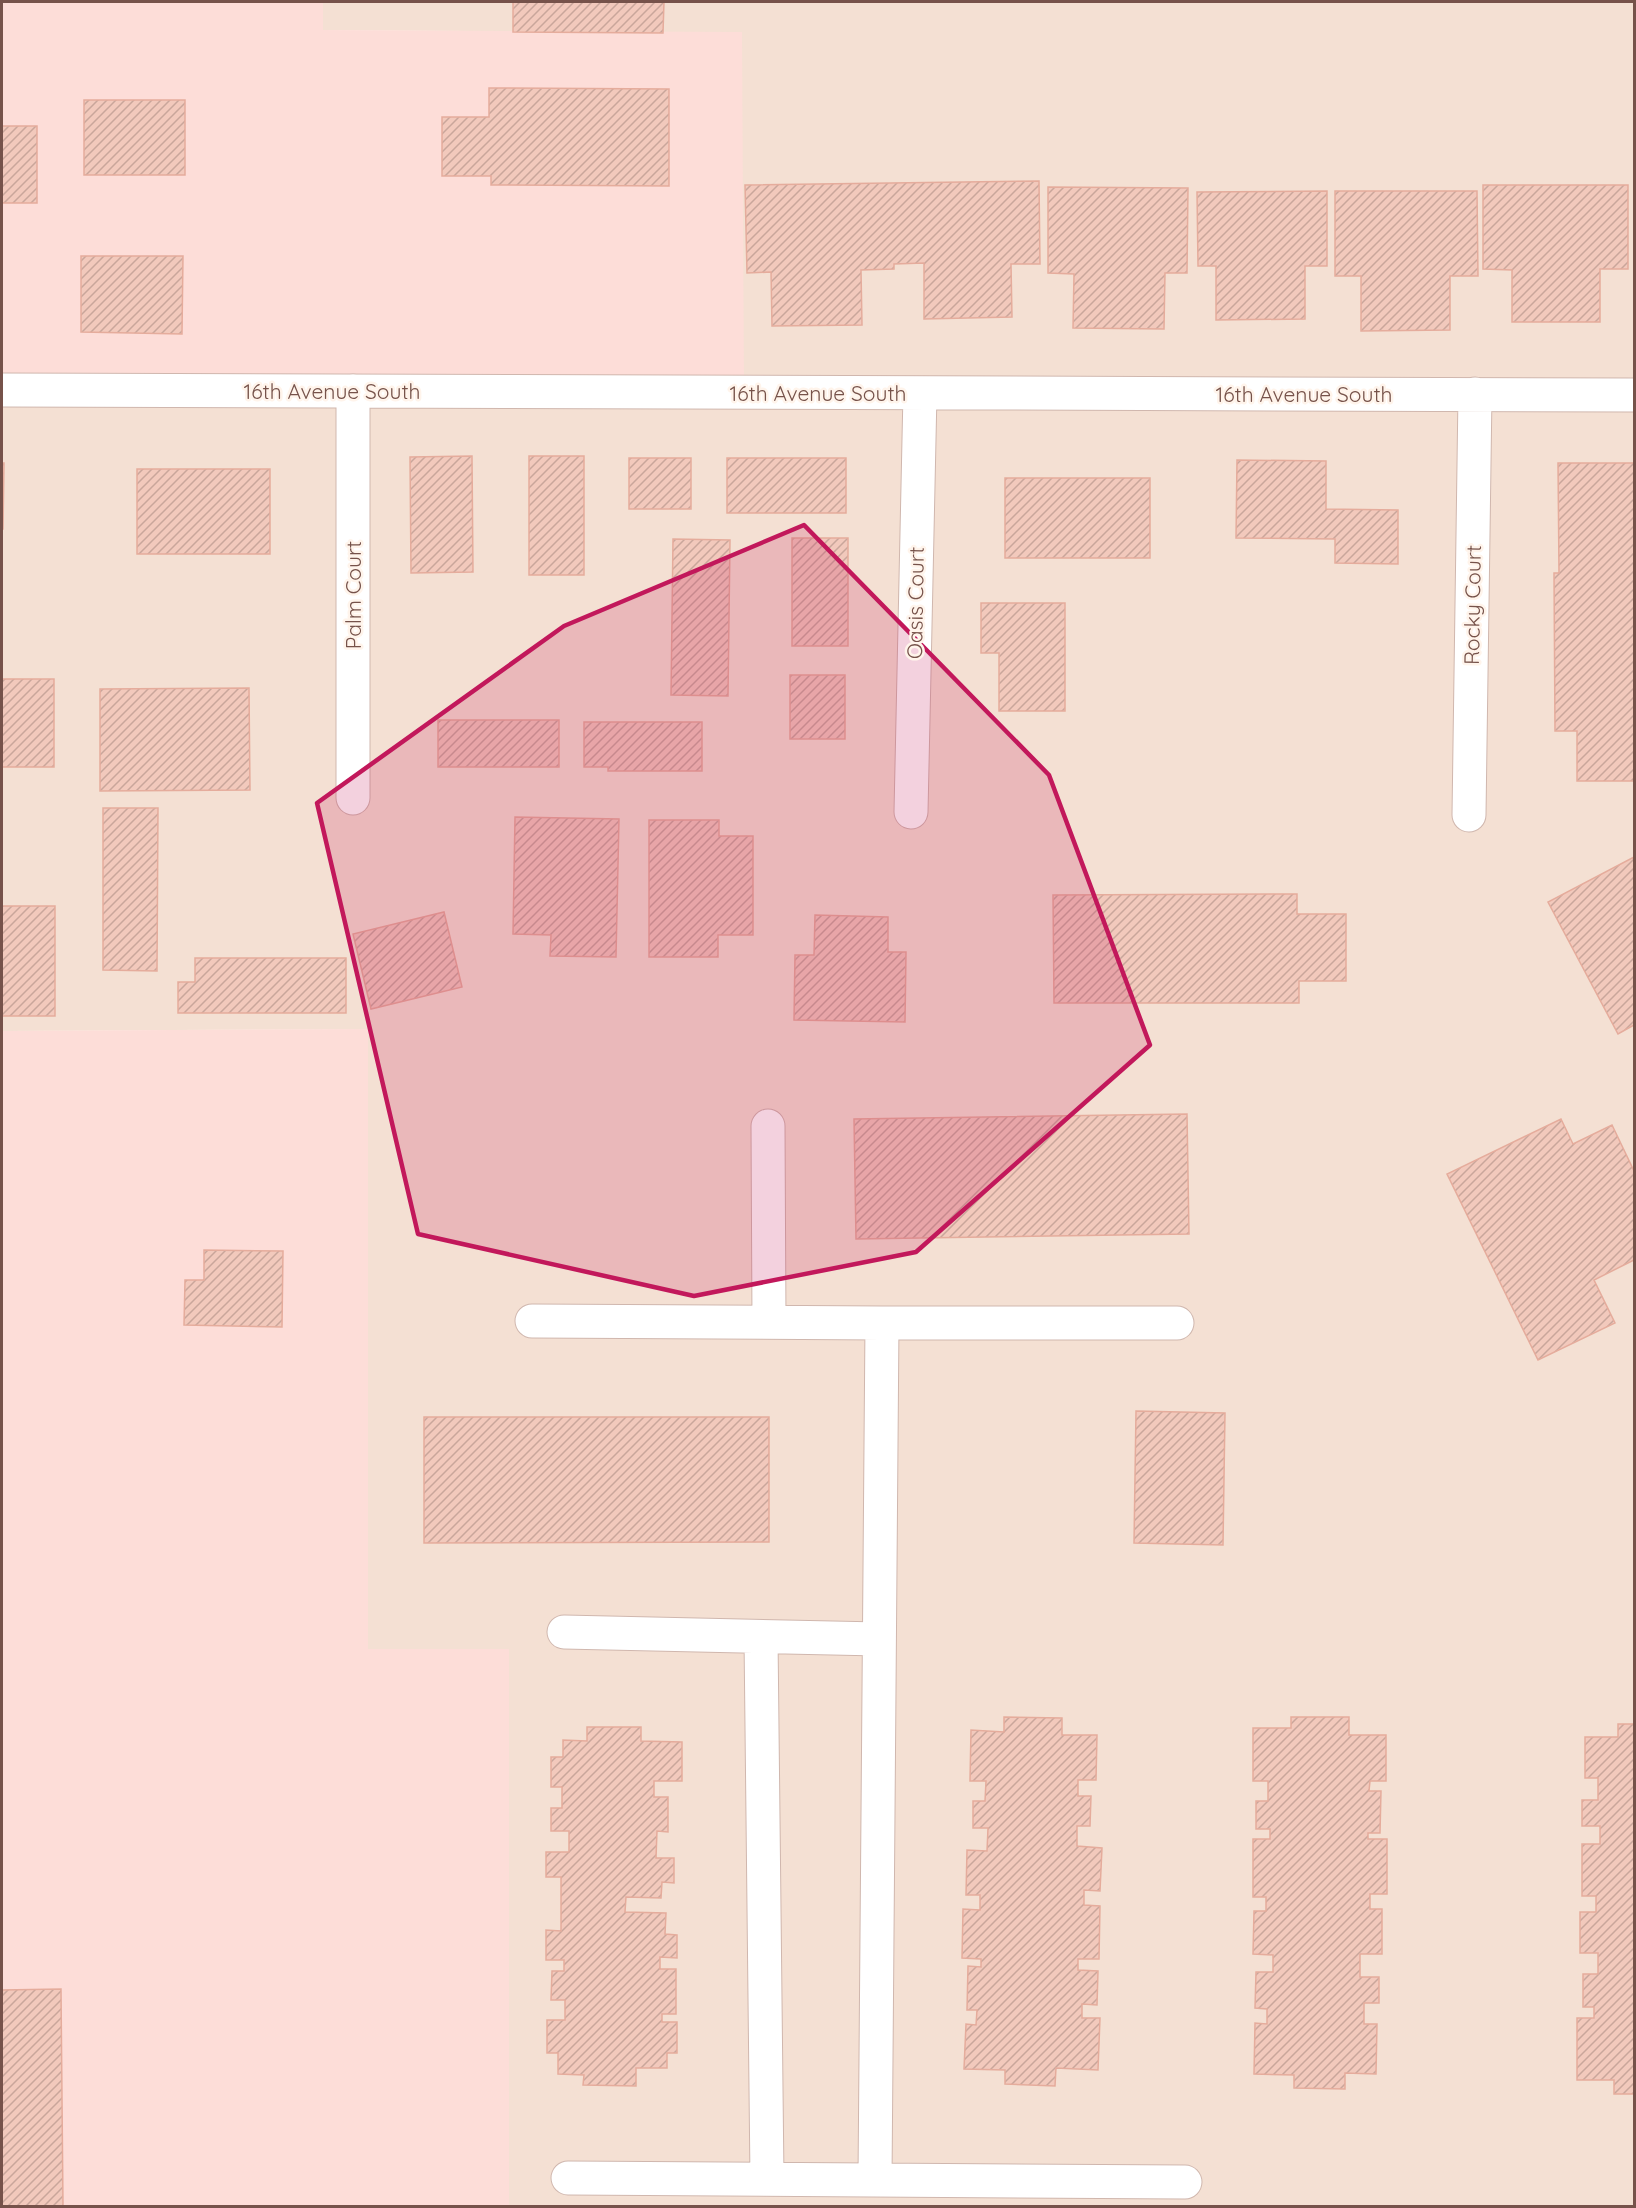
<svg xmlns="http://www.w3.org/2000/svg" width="1636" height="2208" viewBox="0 0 1636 2208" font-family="Quicksand,sans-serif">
	<defs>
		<pattern id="building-hatch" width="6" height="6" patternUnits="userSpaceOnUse" patternTransform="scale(1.5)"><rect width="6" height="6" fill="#f2c9bc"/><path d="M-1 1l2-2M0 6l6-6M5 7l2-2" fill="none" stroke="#c9a69b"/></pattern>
	</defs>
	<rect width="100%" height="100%" fill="#fdefe5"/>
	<path fill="#f4e0d3" d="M 323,2 L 1634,2 L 1634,2206 L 509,2206 L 509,1650 L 368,1649 L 368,1029 L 2,1031 L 2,390 L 741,33 L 323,30 Z"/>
	<path fill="#fdddd8" d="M 2,2 L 323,2 L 323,30 L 742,32 L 744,392 L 2,390 Z
		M 368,1029 L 368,1649 L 509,1649 L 509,2206 L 2,2206 L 2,1031 Z"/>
	<path fill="url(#building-hatch)" stroke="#e5ac9c" stroke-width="1.5" d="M 513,2 L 664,2 L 663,33 L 513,32 Z
		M 489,88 L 669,89 L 669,186 L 491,185 L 491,176 L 442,176 L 442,117 L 489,117 Z
		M 84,100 L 185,100 L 185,175 L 84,175 Z
		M 2,126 L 37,126 L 37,203 L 2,203 Z
		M 1039,181 L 1040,264 L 1011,264 L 1012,317 L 924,319 L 924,263 L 894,264 L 894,269 L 861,270 L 862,325 L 772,326 L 771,272 L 747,273 L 745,185 Z
		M 1483,185 L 1628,185 L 1628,269 L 1600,269 L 1600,322 L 1512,322 L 1512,270 L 1483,269 Z
		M 1048,187 L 1188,188 L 1187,273 L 1165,273 L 1164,329 L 1073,328 L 1074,274 L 1048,273 Z
		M 1327,191 L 1327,266 L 1305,266 L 1305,319 L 1216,320 L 1216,266 L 1198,266 L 1197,192 Z
		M 1335,191 L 1477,191 L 1478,276 L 1450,276 L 1450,330 L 1361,331 L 1361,276 L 1335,276 Z
		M 81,256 L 183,256 L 182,334 L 81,332 Z
		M 472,456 L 473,572 L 411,573 L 410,457 Z
		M 529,456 L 584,456 L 584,575 L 529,575 Z
		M 629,458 L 691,458 L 691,509 L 629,509 Z
		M 727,458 L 846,458 L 846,513 L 727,513 Z
		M 1237,460 L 1326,461 L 1326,509 L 1398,510 L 1398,564 L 1335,563 L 1335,539 L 1236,538 Z
		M 2,463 L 4,463 L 3,529 L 2,529 Z
		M 1558,463 L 1634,463 L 1634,781 L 1577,781 L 1577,731 L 1555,731 L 1554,573 L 1559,573 Z
		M 137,469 L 270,469 L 270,554 L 137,554 Z
		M 1005,478 L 1150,478 L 1150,558 L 1005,558 Z
		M 792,538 L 848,538 L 848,646 L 792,646 Z
		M 673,539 L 730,540 L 728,696 L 671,695 Z
		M 981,603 L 1065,603 L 1065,711 L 999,711 L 999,653 L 981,653 Z
		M 790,675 L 845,675 L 845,739 L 790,739 Z
		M 2,679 L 54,679 L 54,767 L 2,767 Z
		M 249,688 L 250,790 L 100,791 L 100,689 Z
		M 438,720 L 559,720 L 559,767 L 438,767 Z
		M 584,722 L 702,722 L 702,771 L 608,771 L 608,767 L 584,767 Z
		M 103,808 L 158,808 L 157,971 L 103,970 Z
		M 515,817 L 619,819 L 616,957 L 550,956 L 551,935 L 513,934 Z
		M 649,820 L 719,820 L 719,836 L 753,836 L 753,935 L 718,935 L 718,957 L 649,957 Z
		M 1634,857 L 1634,1025 L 1618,1034 L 1548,902 Z
		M 1297,894 L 1297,914 L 1346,914 L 1346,981 L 1299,981 L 1299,1003 L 1054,1003 L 1053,895 Z
		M 2,906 L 55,906 L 55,1016 L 2,1016 Z
		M 444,912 L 462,987 L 371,1009 L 353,934 Z
		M 815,915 L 888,917 L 888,952 L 906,952 L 905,1022 L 794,1020 L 795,955 L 814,955 Z
		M 195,958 L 346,958 L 346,1013 L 178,1013 L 178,982 L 195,982 Z
		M 1187,1114 L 1189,1234 L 856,1239 L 854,1119 Z
		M 1561,1119 L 1573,1144 L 1612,1125 L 1634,1171 L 1634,1260 L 1594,1280 L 1615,1323 L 1538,1360 L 1447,1174 Z
		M 204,1250 L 283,1251 L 282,1327 L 184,1325 L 185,1280 L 204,1280 Z
		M 1136,1411 L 1225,1413 L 1223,1545 L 1134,1543 Z
		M 424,1417 L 769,1417 L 769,1542 L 424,1543 Z
		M 1004,1717 L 1062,1718 L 1062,1735 L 1097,1735 L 1096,1780 L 1078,1780 L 1078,1796 L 1091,1796 L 1090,1826 L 1077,1826 L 1077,1846 L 1102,1848 L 1100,1891 L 1084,1890 L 1084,1905 L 1100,1906 L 1099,1959 L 1078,1959 L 1078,1970 L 1098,1971 L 1097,2005 L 1082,2004 L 1082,2018 L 1100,2018 L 1098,2070 L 1056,2068 L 1055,2086 L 1005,2084 L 1005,2070 L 964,2069 L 966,2024 L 976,2025 L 977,2010 L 967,2010 L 968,1966 L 981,1967 L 981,1959 L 962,1958 L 963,1909 L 980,1910 L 980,1895 L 966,1895 L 967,1850 L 987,1851 L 988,1828 L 973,1828 L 973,1801 L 985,1801 L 986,1781 L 970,1781 L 971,1730 L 1004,1732 Z
		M 1291,1717 L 1349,1717 L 1349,1735 L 1386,1735 L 1386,1781 L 1370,1781 L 1369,1791 L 1381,1791 L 1380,1833 L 1368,1833 L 1368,1839 L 1387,1839 L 1387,1894 L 1370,1894 L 1370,1909 L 1382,1909 L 1382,1954 L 1360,1954 L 1360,1977 L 1379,1977 L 1379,2003 L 1364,2003 L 1364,2024 L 1377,2024 L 1376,2074 L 1345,2073 L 1345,2089 L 1294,2088 L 1294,2075 L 1254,2074 L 1255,2023 L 1267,2024 L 1267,2009 L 1255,2008 L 1256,1972 L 1273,1972 L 1273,1955 L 1253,1954 L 1254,1911 L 1266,1911 L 1266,1897 L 1253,1897 L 1253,1839 L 1270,1839 L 1270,1829 L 1256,1829 L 1256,1801 L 1268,1801 L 1268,1781 L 1253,1781 L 1253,1728 L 1291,1728 Z
		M 1618,1724 L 1634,1724 L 1634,2094 L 1614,2094 L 1614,2080 L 1577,2080 L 1577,2018 L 1594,2018 L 1594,2007 L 1583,2007 L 1583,1974 L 1598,1974 L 1598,1953 L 1580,1953 L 1580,1912 L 1596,1912 L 1596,1896 L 1582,1896 L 1582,1844 L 1600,1844 L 1600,1826 L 1582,1826 L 1582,1800 L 1598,1800 L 1598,1778 L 1585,1778 L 1585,1737 L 1618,1737 Z
		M 587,1727 L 641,1727 L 641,1741 L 682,1742 L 682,1781 L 654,1781 L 654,1797 L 668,1797 L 668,1832 L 657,1831 L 656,1858 L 674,1858 L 674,1883 L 662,1882 L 661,1898 L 626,1897 L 625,1912 L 666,1913 L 665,1934 L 677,1935 L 677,1958 L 660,1957 L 660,1969 L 676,1969 L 676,2014 L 662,2014 L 662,2022 L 677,2022 L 677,2053 L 667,2053 L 667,2068 L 636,2068 L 636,2086 L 583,2085 L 584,2075 L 558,2074 L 558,2053 L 547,2053 L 547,2020 L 565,2020 L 565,2000 L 551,2000 L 552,1971 L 564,1971 L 564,1960 L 546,1960 L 546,1930 L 561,1931 L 561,1877 L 546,1877 L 546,1852 L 569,1852 L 569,1831 L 551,1831 L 551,1808 L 562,1808 L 562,1787 L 551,1787 L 551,1757 L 563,1757 L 563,1740 L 587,1741 Z
		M 61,1989 L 63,2206 L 2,2206 L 2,1990 Z"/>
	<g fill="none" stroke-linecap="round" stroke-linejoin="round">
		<g stroke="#d0b7ae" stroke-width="35">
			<path id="minor" d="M 2,390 L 1634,395
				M 353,798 L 353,391
				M 911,812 L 920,393
				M 1469,815 L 1475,394
				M 768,1126 L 769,1322
				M 532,1321 L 882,1323
				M 564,1632 L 879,1639
				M 761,1637 L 767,2179
				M 568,2178 L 1185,2182
				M 875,2180 L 882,1323 L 1177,1323"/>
		</g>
		<use href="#minor" stroke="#fff" stroke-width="33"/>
	</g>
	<path fill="#c2185b" fill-opacity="0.2" stroke="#c2185b" stroke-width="4.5" stroke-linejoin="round" d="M 804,525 L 1049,775 L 1150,1045 L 916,1252 L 694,1296 L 418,1234 L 317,803 L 564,626 Z"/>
	<g text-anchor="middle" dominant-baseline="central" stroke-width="5" stroke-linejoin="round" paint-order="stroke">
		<g font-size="21" fill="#76524a" stroke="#fff4eb">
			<text x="332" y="391">16th Avenue South</text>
			<text x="818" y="393">16th Avenue South</text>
			<text x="1304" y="394">16th Avenue South</text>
			<text transform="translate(353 595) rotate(-90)">Palm Court</text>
			<text transform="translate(915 603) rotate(-89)">Oasis Court</text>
			<text transform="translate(1472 605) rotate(-89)">Rocky Court</text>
		</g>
	</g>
	<rect width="1636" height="2208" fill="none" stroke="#76524a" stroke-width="6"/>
</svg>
